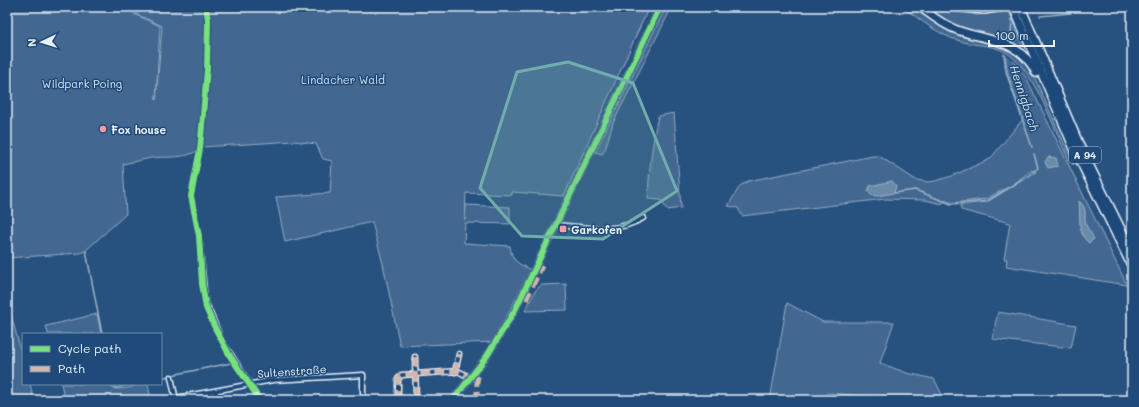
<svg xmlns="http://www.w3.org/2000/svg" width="1139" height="407" viewBox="0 0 1139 407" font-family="Mali,sans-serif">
	<rect width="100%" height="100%" fill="#27517f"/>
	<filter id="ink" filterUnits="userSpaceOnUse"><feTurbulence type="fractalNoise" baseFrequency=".025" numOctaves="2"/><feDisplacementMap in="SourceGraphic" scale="8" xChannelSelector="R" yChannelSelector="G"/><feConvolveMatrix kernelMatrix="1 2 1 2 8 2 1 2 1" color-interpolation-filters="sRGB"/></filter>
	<g filter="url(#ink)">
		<path fill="#436891" stroke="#96acc4" d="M 7,7 L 135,7 L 134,14 L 160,26 L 156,100 L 162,26 L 136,14 L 137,7 L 649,7 L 564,196 L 512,192 L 512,195 L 466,193 L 465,220 L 466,205 L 510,207 L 510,224 L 465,223 L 464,243 L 510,246 C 512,261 517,263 531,270 L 493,342 L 400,346 L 383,264 L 372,222 L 285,242 L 276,197 L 330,193 L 332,161 L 323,159 L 316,144 L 294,141 L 202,147 C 189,160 167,156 151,158 C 142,160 132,162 123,164 L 126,214 L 85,251 L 81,253 L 7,258 Z
			M 666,7 L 672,7 L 613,123 L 605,150 L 602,154 L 595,152 L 598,146 Z
			M 902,7 L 914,7 L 943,27 L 1003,45 L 1019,55 L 1033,74 L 1074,165 L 1069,161 C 1055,131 1035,71 1007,53 C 993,44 975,46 960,41 C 938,35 920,19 902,7 Z
			M 923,7 L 940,7 L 977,15 L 1009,11 L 1026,55 L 1011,43 L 1000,38 L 961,29 L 946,23 Z
			M 1005,55 L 1016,64 L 1026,77 L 1127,285 L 1006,266 L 1007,259 L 1004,259 L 1010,223 L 961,210 L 960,205 L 987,202 L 1036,172 L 1032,170 L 1012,185 L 986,199 L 952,203 L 945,200 L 942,204 L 925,200 L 885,199 L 742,216 L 738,208 L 728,206 L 740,186 L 748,181 L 873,156 L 879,156 L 916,180 L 928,182 L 935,181 L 952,176 L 990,159 L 1023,119 L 1008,74 Z
			M 674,113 L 681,208 L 667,210 L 661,200 L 648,199 C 649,170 652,144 658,116 Z
			M 566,284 L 567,310 L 525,311 L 535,291 L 541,285 Z
			M 7,300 L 23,359 L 23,384 L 30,384 L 34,400 L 7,400 Z
			M 787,303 L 823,322 L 894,322 L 880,363 L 907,373 L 934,379 L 945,400 L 868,400 L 867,396 L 827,393 L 821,400 L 770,400 Z
			M 998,312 L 1076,325 L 1071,348 L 992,339 Z
			M 97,314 L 101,334 L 48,334 L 46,326 Z
			M 61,384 L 111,384 L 112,388 C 122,392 137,384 148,384 L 151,400 L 65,400 Z"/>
		<path fill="#6b8aaa" stroke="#9db3c9" d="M 1048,157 L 1056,158 L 1058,166 L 1048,168 L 1045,162 Z
			M 892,181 L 896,186 L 894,193 L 878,196 L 871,195 L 868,191 L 870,186 Z
			M 1079,201 C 1089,209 1083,216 1086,225 C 1088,230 1092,234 1094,239 L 1089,243 C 1076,233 1081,215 1079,201 Z"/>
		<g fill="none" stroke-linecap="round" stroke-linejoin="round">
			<path stroke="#9db3c9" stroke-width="1.5" d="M 1040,16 L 1071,13 L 1085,7
				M 1011,39 L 1012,13
				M 1004,54 L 1006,72 L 1032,147
				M 894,193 L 915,190 L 951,204 L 987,201 L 1026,177 L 1038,168 L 1034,154
				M 86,251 L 102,334
				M 172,375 L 231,363
				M 161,378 L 169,376
				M 112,384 L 116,388 L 134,384"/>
			<g stroke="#e8f1f8" stroke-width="7">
				<path id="minor" d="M 200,149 L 191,196 L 199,236 L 205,301 L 222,341 L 260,400
					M 556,225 C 588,227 613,235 643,218
					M 415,357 L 416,400
					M 455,372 L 459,354
					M 171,377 L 176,400
					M 215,391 L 219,400
					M 176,398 L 273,380 L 363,375 L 363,400
					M 398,400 L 398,379 L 402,375 L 458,371 L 471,378
					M 474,400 L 476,397"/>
			</g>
			<g stroke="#e8f1f8" stroke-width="8">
				<path id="tertiary" d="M 453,400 L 487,356 L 515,310 L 660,7"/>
			</g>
			<g stroke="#e8f1f8" stroke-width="10">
				<path id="motorway" d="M 920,7 C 931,15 943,25 957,30 C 987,41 1020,39 1036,73
					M 954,7 L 984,10 L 1003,7
					M 1013,7 L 1075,151 L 1132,267
					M 1021,7 L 1081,148 L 1132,251"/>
			</g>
			<use href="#minor" stroke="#1f4a7a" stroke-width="4"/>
			<use href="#tertiary" stroke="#1f4a7a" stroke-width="5"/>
			<use href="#motorway" stroke="#1f4a7a" stroke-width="7"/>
			<path stroke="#d1b7ad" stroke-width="5" stroke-dasharray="10 5" stroke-linecap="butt" d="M 526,300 L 542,266
				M 415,357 L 416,400
				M 455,372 L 459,354
				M 398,400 L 398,379 L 402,375 L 458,371 L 471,378
				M 474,400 C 481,393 473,383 480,373"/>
			<g stroke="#1f4a7a" stroke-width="8">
				<path id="cycleway" d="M 206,7 L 208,20 L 207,69 L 200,149 L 191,196 L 199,236 L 202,284 L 206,308 L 215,328 L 230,356 L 260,400
					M 453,400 L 487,356 L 515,310 L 660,7"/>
			</g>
			<use href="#cycleway" stroke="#77e17e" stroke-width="6"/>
		</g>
	</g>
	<path fill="#71adac" fill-opacity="0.2" stroke="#71adac" stroke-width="3" stroke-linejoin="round" d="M 568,62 L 633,83 L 677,191 L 603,239 L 522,236 L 480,188 L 517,72 Z"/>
	<g fill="#ff9aa2" stroke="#1f4a7a" stroke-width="1.5">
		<circle cx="103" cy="129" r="4"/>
		<rect x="559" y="225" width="8" height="8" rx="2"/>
	</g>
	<g text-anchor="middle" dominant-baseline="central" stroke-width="3" stroke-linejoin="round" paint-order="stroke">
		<rect fill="#1f4a7a" stroke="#acbfd2" stroke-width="1" x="1069" y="147" width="32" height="16" rx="3"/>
		<g font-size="10" font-weight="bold" fill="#e8f1f8">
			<text x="1085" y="155">A 94</text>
		</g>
		<g font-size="11" fill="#d8e3ee" stroke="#1f4a7a">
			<text x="343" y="79">Lindacher Wald</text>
			<text x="82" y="83">Wildpark Poing</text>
		</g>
		<g font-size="11" font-weight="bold" fill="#e8f1f8" stroke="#1f4a7a" text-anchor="start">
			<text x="111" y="129">Fox house</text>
			<text x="571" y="229">Garkofen</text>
		</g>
		<g font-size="11" fill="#e8f1f8" stroke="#1f4a7a">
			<text transform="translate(292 371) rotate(-4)">Sultenstraße</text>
		</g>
		<g font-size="12" font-style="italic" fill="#d5e2ec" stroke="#1f4a7a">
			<text transform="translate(1025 98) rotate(72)">Hennigbach</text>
		</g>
	</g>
	<rect width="1139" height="407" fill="none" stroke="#1f4a7a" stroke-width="24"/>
	<rect x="12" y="12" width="1115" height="383" fill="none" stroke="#e8f1f8" stroke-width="1.5" filter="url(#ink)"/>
	<rect x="22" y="333" width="140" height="52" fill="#1f4a7a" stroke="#6f8dac"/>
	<rect x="30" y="346" width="20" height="6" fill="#77e17e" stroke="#6f8dac"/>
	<text x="58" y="353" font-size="12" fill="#e8f1f8">Cycle path</text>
	<rect x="30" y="366" width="20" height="6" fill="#d1b7ad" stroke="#6f8dac"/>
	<text x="58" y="373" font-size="12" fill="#e8f1f8">Path</text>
	<g transform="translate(42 42) rotate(266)" stroke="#1f4a7a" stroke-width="3" paint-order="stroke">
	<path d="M0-3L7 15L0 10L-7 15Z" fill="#e8f1f8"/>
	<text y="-6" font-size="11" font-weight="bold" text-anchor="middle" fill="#e8f1f8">N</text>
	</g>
	<path d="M989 40v6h65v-6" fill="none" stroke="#e8f1f8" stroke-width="2"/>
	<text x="995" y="40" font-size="12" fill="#e8f1f8" stroke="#1f4a7a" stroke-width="3" paint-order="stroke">100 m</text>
</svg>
